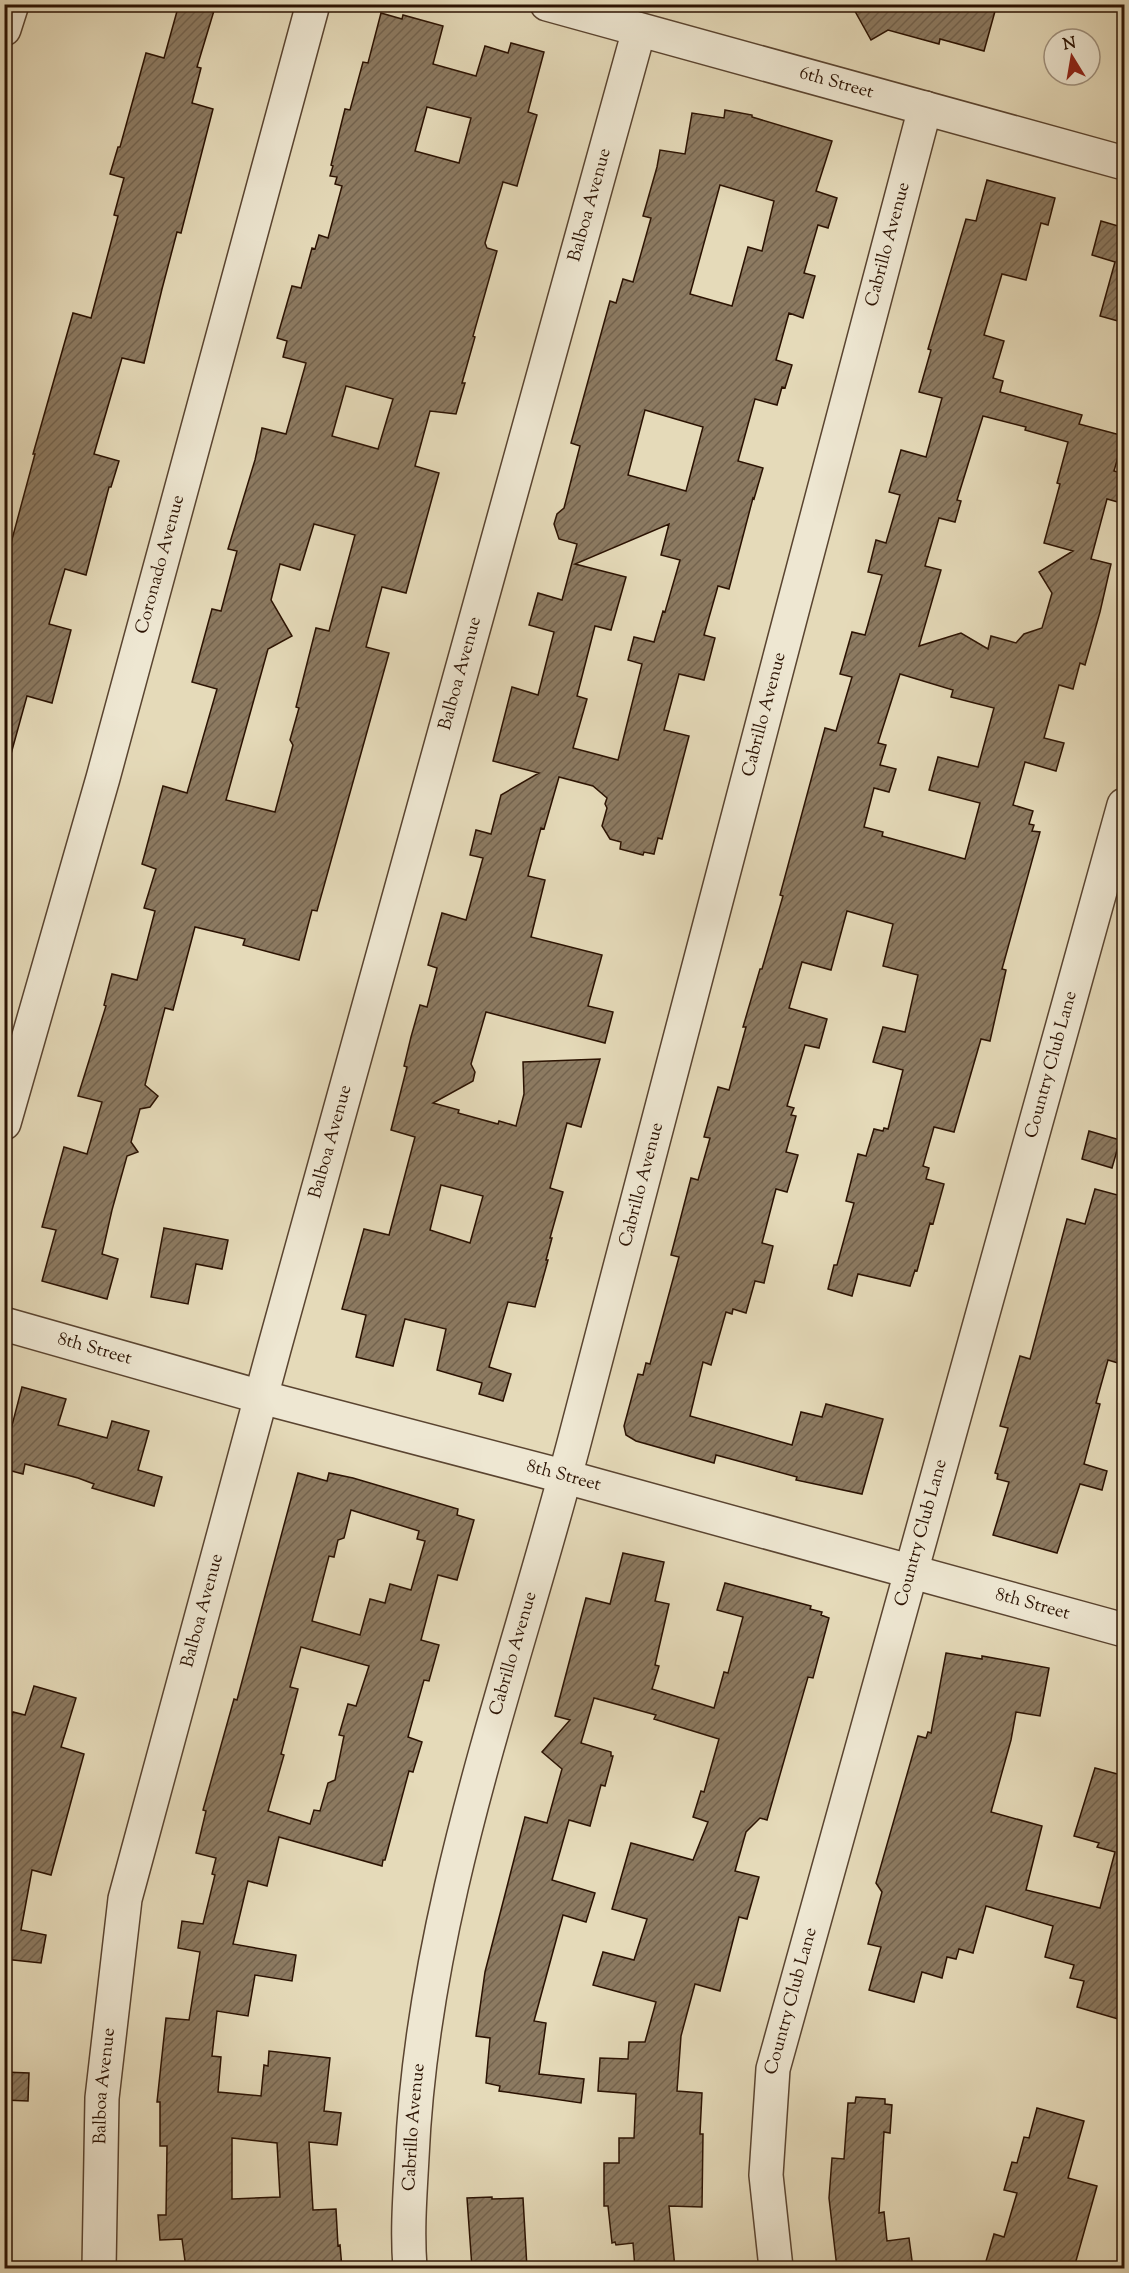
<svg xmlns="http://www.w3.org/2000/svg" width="1129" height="2273" viewBox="0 0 1129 2273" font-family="'Sorts Mill Goudy',serif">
	<defs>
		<pattern id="building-hatch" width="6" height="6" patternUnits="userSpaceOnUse" patternTransform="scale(1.5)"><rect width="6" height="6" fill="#8c7a61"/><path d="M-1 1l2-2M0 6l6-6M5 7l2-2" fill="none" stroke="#73634e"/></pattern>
	</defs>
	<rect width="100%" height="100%" fill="#e5dab9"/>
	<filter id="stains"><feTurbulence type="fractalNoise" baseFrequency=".00333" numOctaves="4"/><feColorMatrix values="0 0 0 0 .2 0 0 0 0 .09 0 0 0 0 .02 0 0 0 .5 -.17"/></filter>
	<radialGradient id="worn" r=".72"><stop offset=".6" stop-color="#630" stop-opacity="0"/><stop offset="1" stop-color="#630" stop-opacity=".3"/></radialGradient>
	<path fill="url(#building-hatch)" stroke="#2b1202" stroke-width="1.5" fill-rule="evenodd" d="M 179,4 L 216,4 L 197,67 L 201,68 L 192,103 L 213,109 L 181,233 L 177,232 L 162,289 L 144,363 L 122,358 L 94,454 L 119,461 L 111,487 L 109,487 L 86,575 L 65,569 L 49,624 L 71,630 L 52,703 L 27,696 L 11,754 L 4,754 L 4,569 L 35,454 L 33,454 L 73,313 L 91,318 L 118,216 L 114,215 L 124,178 L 110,174 L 118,147 L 120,147 L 146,53 L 164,58 Z
		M 851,4 L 997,4 L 984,51 L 940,39 L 939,44 L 888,30 L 871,40 Z
		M 381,13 L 402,19 L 403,15 L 443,26 L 433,64 L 476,76 L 485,46 L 508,53 L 511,43 L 544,52 L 528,112 L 537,115 L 517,186 L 503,182 L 485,243 L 487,248 L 497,251 L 473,336 L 475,337 L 462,383 L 465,383 L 456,414 L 430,411 L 415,466 L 439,473 L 406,593 L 382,587 L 366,647 L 389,653 L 317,911 L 312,910 L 299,960 L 243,945 L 245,939 L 195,927 L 173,1010 L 165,1008 L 145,1085 L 158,1096 L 150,1107 L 140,1109 L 131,1142 L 138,1152 L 127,1156 L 112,1210 L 102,1254 L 118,1259 L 107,1299 L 42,1281 L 56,1230 L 42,1227 L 64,1147 L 87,1154 L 102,1102 L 78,1096 L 106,1006 L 104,1005 L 112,974 L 137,980 L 155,911 L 144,908 L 156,869 L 142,864 L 163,786 L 187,793 L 217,689 L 192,682 L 212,609 L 221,611 L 237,551 L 228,549 L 255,460 L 262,428 L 286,434 L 306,363 L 283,357 L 287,341 L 277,338 L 292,286 L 301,288 L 312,248 L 315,249 L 319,235 L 328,238 L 342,186 L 335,184 L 337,177 L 330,176 L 333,166 L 331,165 L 345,109 L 350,110 L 363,62 L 368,63 ZM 427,107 L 471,118 L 459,163 L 415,151 ZM 346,386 L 393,399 L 378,449 L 332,436 ZM 314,524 L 355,535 L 329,631 L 316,628 L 296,707 L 299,708 L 290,740 L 293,745 L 275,812 L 226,800 L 268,649 L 292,636 L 271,600 L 280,564 L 300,570 Z
		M 725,110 L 752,115 L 752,117 L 832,141 L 816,191 L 837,198 L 828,228 L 818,225 L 804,273 L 815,276 L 803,318 L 789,313 L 776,360 L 792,365 L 785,388 L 782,387 L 777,405 L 755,399 L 738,461 L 763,468 L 754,499 L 753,498 L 729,589 L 718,586 L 704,635 L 715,638 L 704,680 L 679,674 L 664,730 L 689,736 L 662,839 L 658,838 L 654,854 L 644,852 L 643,855 L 620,849 L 621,842 L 610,839 L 602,826 L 607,808 L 605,804 L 607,798 L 593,786 L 559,777 L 544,829 L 541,828 L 528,876 L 545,880 L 531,937 L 602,955 L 588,1006 L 613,1012 L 605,1043 L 486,1012 L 471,1064 L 475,1072 L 473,1081 L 433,1103 L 459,1110 L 458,1113 L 498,1124 L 499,1121 L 516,1126 L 524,1094 L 523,1062 L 600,1059 L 581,1127 L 567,1123 L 550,1188 L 563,1192 L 550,1238 L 552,1238 L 546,1260 L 548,1260 L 535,1307 L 508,1302 L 489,1367 L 511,1374 L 503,1401 L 479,1394 L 482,1383 L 437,1370 L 446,1329 L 405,1319 L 393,1366 L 356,1357 L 366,1315 L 342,1309 L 364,1229 L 389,1235 L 415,1137 L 391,1130 L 407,1067 L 404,1066 L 411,1037 L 420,1005 L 427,1007 L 437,968 L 428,965 L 442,913 L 466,920 L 483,858 L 470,855 L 476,830 L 491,834 L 501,795 L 539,773 L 493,761 L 512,687 L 538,695 L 554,632 L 529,625 L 538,593 L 562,600 L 577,544 L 559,539 L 554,524 L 557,514 L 564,508 L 580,446 L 571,443 L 610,301 L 616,303 L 623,279 L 633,282 L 651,218 L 643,216 L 657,167 L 660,150 L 685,154 L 692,113 L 724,118 ZM 720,185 L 774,201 L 762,251 L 748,247 L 732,306 L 690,294 ZM 645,410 L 703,427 L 686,491 L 628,475 ZM 669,524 L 661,555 L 680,560 L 665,612 L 663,611 L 654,642 L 634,637 L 628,660 L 642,664 L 618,760 L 573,748 L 587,699 L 577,696 L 595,626 L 611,630 L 626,577 L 575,564 ZM 441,1185 L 483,1196 L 470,1243 L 430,1230 Z
		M 987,180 L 1055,198 L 1048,225 L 1041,223 L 1026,280 L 1002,274 L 984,335 L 1004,341 L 993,378 L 1003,381 L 1000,392 L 1082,415 L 1079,424 L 1124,436 L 1114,471 L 1125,474 L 1125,504 L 1107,499 L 1091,559 L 1111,564 L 1100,612 L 1085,665 L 1080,663 L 1073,689 L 1059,685 L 1044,738 L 1064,743 L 1056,771 L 1025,762 L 1013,805 L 1033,811 L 1029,824 L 1034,825 L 1032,831 L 1040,832 L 1002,969 L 1006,970 L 990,1041 L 981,1039 L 954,1132 L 934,1127 L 923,1166 L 929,1168 L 926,1179 L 944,1184 L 933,1224 L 930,1223 L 917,1271 L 915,1270 L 910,1286 L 858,1274 L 852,1296 L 828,1289 L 834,1265 L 837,1265 L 854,1203 L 846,1201 L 858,1154 L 866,1156 L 874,1129 L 883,1131 L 884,1128 L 888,1129 L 903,1070 L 873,1062 L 883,1027 L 905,1032 L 918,975 L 883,966 L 893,924 L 847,911 L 831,970 L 802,962 L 789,1008 L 827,1019 L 819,1048 L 805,1045 L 787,1106 L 794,1108 L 791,1115 L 796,1116 L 786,1152 L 798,1155 L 787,1192 L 776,1189 L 762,1243 L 773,1246 L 764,1283 L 755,1281 L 746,1313 L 733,1309 L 732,1314 L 726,1312 L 711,1365 L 703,1362 L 690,1416 L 792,1445 L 801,1412 L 822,1417 L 826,1404 L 883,1419 L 862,1494 L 796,1480 L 797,1477 L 716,1455 L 714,1463 L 636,1441 L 626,1435 L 624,1426 L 638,1374 L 643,1375 L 646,1363 L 650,1364 L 679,1257 L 671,1255 L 691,1178 L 698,1180 L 710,1138 L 704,1137 L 718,1087 L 729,1090 L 746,1027 L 743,1027 L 760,969 L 762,969 L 783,896 L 780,895 L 825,728 L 836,731 L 852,677 L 840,674 L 852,632 L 865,635 L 882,575 L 868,572 L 876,540 L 886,543 L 900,495 L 889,492 L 901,450 L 926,457 L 942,398 L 919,392 L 931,350 L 928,349 L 966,219 L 976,221 ZM 983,416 L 1026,427 L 1025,430 L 1068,442 L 1057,483 L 1060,484 L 1044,543 L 1073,551 L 1039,572 L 1052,593 L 1042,628 L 1024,634 L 1016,643 L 991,636 L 988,649 L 961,633 L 919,646 L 941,570 L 925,566 L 939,518 L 955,522 L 961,501 L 957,500 ZM 900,674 L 953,690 L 951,697 L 994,708 L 978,767 L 938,757 L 929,790 L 980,803 L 965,859 L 882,836 L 883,832 L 864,827 L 874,788 L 889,792 L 896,769 L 880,765 L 886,745 L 878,743 Z
		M 1101,221 L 1125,228 L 1125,323 L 1100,316 L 1115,262 L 1092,255 Z
		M 1089,1131 L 1120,1140 L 1112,1168 L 1082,1159 Z
		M 1095,1189 L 1125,1197 L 1125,1353 L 1121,1352 L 1118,1363 L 1108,1360 L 1096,1403 L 1100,1404 L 1084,1464 L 1107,1471 L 1102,1490 L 1080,1484 L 1057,1553 L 993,1535 L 1009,1482 L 997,1479 L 998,1474 L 995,1473 L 1008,1428 L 1000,1426 L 1020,1356 L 1030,1359 L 1067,1219 L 1085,1224 Z
		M 164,1228 L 228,1240 L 222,1269 L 196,1264 L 188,1304 L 151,1297 Z
		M 22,1387 L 66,1399 L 58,1425 L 107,1438 L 112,1421 L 149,1431 L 138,1470 L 162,1477 L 154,1506 L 92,1488 L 94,1484 L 78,1478 L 25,1464 L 23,1474 L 4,1469 L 4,1436 L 9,1437 Z
		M 298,1473 L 327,1481 L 329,1473 L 353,1478 L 458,1509 L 457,1515 L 474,1520 L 457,1580 L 438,1575 L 421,1640 L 439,1645 L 429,1681 L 424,1680 L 408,1737 L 422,1742 L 413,1772 L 409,1771 L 385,1860 L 383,1860 L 382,1866 L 279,1837 L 267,1886 L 248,1881 L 233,1944 L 296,1955 L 292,1981 L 255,1975 L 248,2016 L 217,2011 L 212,2056 L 221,2057 L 218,2092 L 261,2096 L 264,2065 L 268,2066 L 269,2051 L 330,2058 L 324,2111 L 341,2113 L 337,2145 L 309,2142 L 313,2210 L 336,2209 L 338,2246 L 340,2245 L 342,2268 L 186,2268 L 182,2239 L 160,2240 L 158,2215 L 166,2215 L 167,2146 L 160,2146 L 160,2102 L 157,2102 L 166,2018 L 189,2020 L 200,1952 L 178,1948 L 182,1921 L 203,1924 L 215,1875 L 212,1874 L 216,1858 L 196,1853 L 206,1811 L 203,1810 L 234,1699 L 237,1700 ZM 351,1510 L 419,1531 L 417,1539 L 425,1541 L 411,1590 L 390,1584 L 385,1603 L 370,1599 L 360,1635 L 312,1621 L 329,1556 L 334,1557 L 338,1540 L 344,1538 ZM 301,1647 L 369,1666 L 356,1706 L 348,1704 L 339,1735 L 344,1736 L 335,1780 L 328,1783 L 320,1811 L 314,1810 L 310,1824 L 268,1811 L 284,1755 L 281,1754 L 298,1689 L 290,1687 ZM 232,2138 L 277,2143 L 280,2197 L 232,2199 Z
		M 623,1553 L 664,1562 L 655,1601 L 669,1604 L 655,1665 L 659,1666 L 652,1689 L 714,1708 L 724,1672 L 728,1673 L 743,1617 L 717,1610 L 725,1583 L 811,1606 L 810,1609 L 822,1612 L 821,1615 L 829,1618 L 813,1678 L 808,1677 L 767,1820 L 760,1818 L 746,1832 L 735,1871 L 759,1877 L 747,1919 L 739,1917 L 720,1991 L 695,1984 L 681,2036 L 677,2091 L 702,2093 L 700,2134 L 703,2134 L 702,2207 L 669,2206 L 675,2268 L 635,2268 L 633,2243 L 616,2245 L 615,2242 L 612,2243 L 608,2206 L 604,2206 L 604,2163 L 619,2163 L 619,2138 L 634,2138 L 636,2094 L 598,2091 L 600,2058 L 628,2059 L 629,2042 L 645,2042 L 656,2002 L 593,1985 L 603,1952 L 634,1960 L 647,1919 L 612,1909 L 631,1843 L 693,1860 L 708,1822 L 693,1817 L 701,1791 L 704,1792 L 719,1739 L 654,1719 L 656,1715 L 594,1698 L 581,1743 L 611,1752 L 611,1756 L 613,1756 L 605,1786 L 601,1785 L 590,1826 L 569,1820 L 552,1880 L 595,1893 L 586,1922 L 563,1915 L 534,2021 L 546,2023 L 539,2074 L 584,2079 L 581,2103 L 499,2091 L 500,2086 L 486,2083 L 490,2038 L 476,2036 L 485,1972 L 525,1817 L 547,1823 L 562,1769 L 542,1752 L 570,1720 L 555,1716 L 586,1598 L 610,1604 Z
		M 946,1653 L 982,1659 L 982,1656 L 1049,1668 L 1040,1716 L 1016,1712 L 1011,1740 L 991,1812 L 1042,1826 L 1026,1890 L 1100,1908 L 1115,1852 L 1097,1847 L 1099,1843 L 1074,1836 L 1095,1768 L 1125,1776 L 1125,2021 L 1077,2007 L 1084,1981 L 1070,1978 L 1074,1965 L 1045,1957 L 1053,1926 L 986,1906 L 973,1953 L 959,1949 L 956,1959 L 947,1957 L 942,1978 L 922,1972 L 914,2002 L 869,1990 L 881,1947 L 868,1944 L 882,1892 L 876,1883 L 918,1736 L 926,1738 L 928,1732 L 931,1733 Z
		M 34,1686 L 76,1698 L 61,1747 L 84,1754 L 51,1875 L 32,1870 L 21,1930 L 46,1935 L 41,1963 L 4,1959 L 4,1739 L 13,1712 L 25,1715 Z
		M 4,2072 L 29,2073 L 28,2101 L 4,2100 Z
		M 856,2097 L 885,2099 L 885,2104 L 892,2105 L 890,2133 L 884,2132 L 879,2213 L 884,2212 L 887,2241 L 909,2238 L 913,2268 L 837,2268 L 829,2198 L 832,2158 L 844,2159 L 848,2103 L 855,2103 Z
		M 1037,2108 L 1084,2121 L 1068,2178 L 1097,2186 L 1074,2268 L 984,2268 L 994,2234 L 1004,2237 L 1017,2193 L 1004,2190 L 1012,2162 L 1017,2163 L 1024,2137 L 1029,2138 Z
		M 492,2197 L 492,2199 L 523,2198 L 527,2268 L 472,2268 L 467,2198 Z"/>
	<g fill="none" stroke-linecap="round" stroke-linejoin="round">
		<g stroke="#5a4430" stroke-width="36">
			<g id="minor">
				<path id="s1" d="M 547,4 L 1124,163"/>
				<path d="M 4,29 L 12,4"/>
				<path id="s2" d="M 4,1123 L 103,778 L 313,4"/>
				<path id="s3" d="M 4,1324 L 261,1397 L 566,1477 L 1124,1630"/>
				<path id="s4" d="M 99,2268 L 102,2098 L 125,1899 L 274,1349 L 639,30"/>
				<path id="s5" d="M 410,2268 C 407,2231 410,2194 412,2157 C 423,1910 513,1676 575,1439 C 693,996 806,551 925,108"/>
				<path id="s6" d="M 776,2268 L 766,2175 L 773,2069 L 1124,805"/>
			</g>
		</g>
		<use href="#minor" stroke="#eee7d2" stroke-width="33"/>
	</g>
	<g text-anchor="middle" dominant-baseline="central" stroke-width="6" stroke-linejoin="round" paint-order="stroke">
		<g font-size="18" fill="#2b1202" stroke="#eee7d2">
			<text stroke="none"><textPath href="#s1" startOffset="300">6th Street</textPath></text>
			<text stroke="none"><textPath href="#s4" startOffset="2127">Balboa Avenue</textPath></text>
			<text stroke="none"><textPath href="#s5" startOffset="2084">Cabrillo Avenue</textPath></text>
			<text stroke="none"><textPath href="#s2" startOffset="580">Coronado Avenue</textPath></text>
			<text stroke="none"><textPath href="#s4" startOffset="1641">Balboa Avenue</textPath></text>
			<text stroke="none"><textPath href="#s5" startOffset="1598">Cabrillo Avenue</textPath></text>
			<text stroke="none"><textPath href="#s6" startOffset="1242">Country Club Lane</textPath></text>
			<text stroke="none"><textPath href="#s4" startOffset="1155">Balboa Avenue</textPath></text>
			<text stroke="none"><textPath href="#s5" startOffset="1112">Cabrillo Avenue</textPath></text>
			<text stroke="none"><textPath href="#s3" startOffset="94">8th Street</textPath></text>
			<text stroke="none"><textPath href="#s3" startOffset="580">8th Street</textPath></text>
			<text stroke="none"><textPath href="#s6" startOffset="756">Country Club Lane</textPath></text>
			<text stroke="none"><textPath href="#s3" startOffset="1066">8th Street</textPath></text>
			<text stroke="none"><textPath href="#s4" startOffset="669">Balboa Avenue</textPath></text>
			<text stroke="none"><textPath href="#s5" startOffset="626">Cabrillo Avenue</textPath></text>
			<text stroke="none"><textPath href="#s6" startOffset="270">Country Club Lane</textPath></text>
			<text stroke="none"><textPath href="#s4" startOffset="182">Balboa Avenue</textPath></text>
			<text stroke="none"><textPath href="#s5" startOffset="141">Cabrillo Avenue</textPath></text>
		</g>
	</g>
	<rect width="1129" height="2273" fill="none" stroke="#e5dab9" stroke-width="24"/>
	<rect x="6" y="6" width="1117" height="2261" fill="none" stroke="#2b1202" stroke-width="3"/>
	<rect x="12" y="12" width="1105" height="2249" fill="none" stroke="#2b1202" stroke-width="1.5"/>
	<g transform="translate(1072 57) rotate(349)"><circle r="28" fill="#eee7d2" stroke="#a0927f" stroke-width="1.5"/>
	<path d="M0-4.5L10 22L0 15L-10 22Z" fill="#8f2418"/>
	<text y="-9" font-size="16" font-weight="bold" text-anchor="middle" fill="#2b1202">N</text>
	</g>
	<rect width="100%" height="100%" filter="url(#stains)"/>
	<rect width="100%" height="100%" fill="url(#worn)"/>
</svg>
